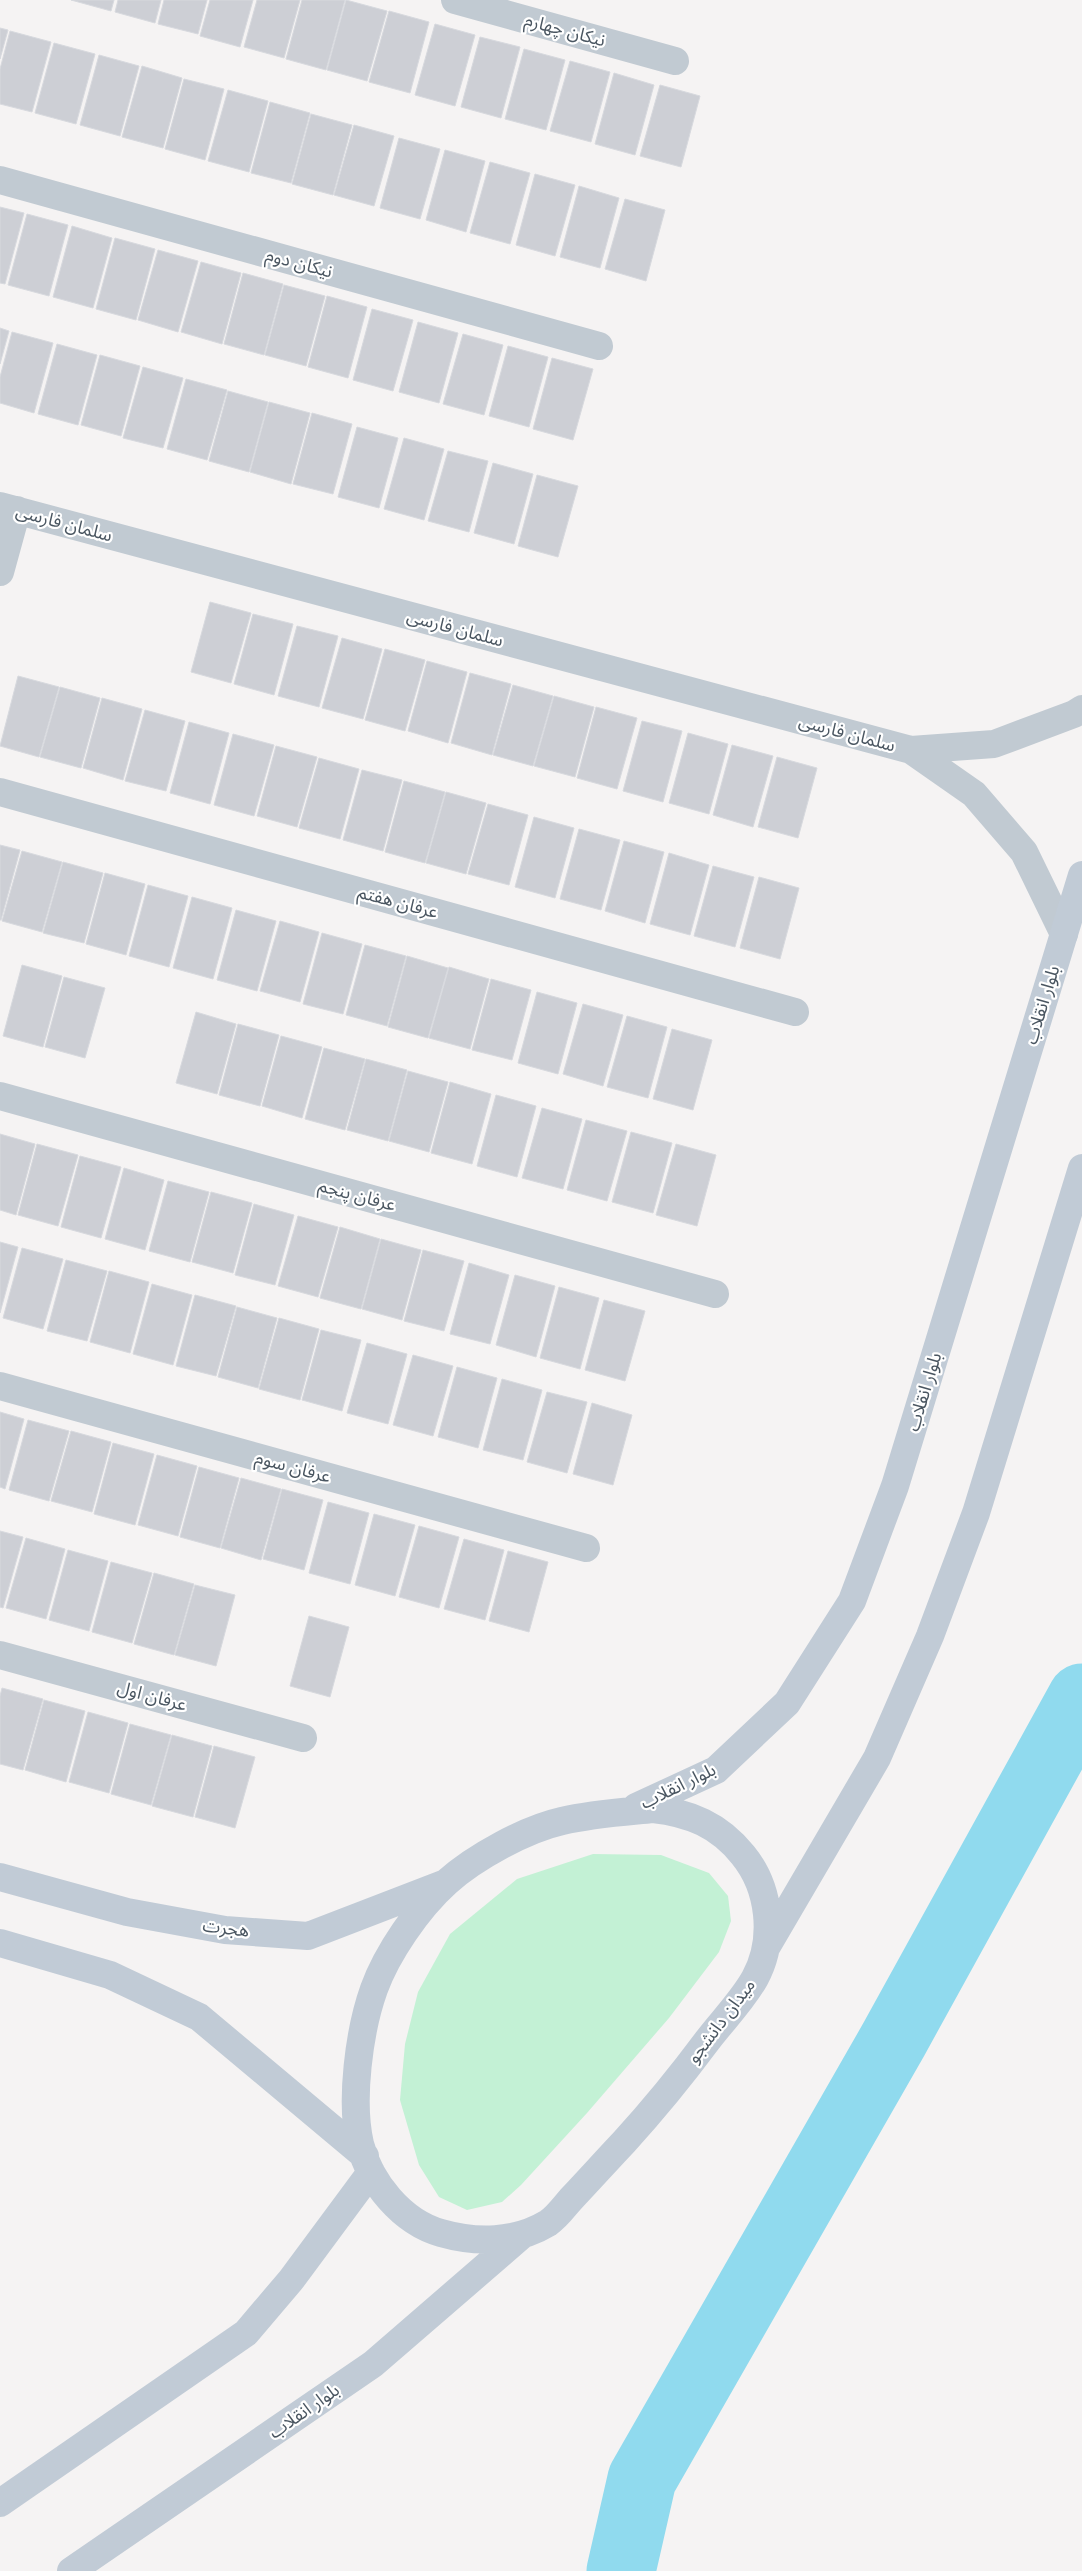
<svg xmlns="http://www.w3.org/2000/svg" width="1082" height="2571" viewBox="0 0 1082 2571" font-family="'DM Sans','Noto Sans Arabic',sans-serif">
	<rect width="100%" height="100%" fill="#f5f3f3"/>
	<path fill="#c3f1d5" d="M 593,1854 L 661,1855 L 709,1873 L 728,1896 L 731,1921 L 719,1952 L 669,2018 L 587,2113 L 521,2185 L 502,2202 L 467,2210 L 439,2197 L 419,2165 L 400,2100 L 405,2044 L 418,1992 L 450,1934 L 517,1879 Z"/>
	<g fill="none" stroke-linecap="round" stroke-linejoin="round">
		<path stroke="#90daee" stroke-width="69" d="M 621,2571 L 642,2479 L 894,2039 L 1082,1698"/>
	</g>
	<path fill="#cdcfd5" stroke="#d7d9de" d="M 71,0 L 114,0 L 111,11 Z
		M 118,0 L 161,0 L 155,23 L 115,12 Z
		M 164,0 L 207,0 L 198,34 L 158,24 Z
		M 210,0 L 253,0 L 240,47 L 200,36 Z
		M 257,0 L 300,0 L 284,58 L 244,47 Z
		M 302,0 L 345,0 L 326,70 L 286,59 Z
		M 346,0 L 387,11 L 367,81 L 327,70 Z
		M 389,11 L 429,22 L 410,93 L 369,82 Z
		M 435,24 L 475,35 L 455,106 L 415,95 Z
		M 0,28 L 8,30 L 0,59 Z
		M 10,31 L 51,42 L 32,112 L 0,104 L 0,69 Z
		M 480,37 L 520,47 L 501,118 L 461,107 Z
		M 54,43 L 95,54 L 76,124 L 35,113 Z
		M 524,49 L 565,60 L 546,130 L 505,119 Z
		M 99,55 L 139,66 L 120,136 L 80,125 Z
		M 570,61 L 610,72 L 591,142 L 550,131 Z
		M 142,66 L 182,78 L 163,148 L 122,137 Z
		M 614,73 L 654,85 L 635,155 L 595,144 Z
		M 184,79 L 224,89 L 205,160 L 165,149 Z
		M 660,85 L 700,96 L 681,167 L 640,156 Z
		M 228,90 L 268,101 L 249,172 L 208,161 Z
		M 270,102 L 310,113 L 291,183 L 251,173 Z
		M 311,114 L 352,125 L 333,195 L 292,184 Z
		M 354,125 L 394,136 L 374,206 L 334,195 Z
		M 399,138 L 440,149 L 420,219 L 380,208 Z
		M 445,150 L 485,161 L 466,232 L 426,220 Z
		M 490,162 L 530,173 L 510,244 L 470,233 Z
		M 535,174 L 575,185 L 555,256 L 516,245 Z
		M 579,186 L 619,198 L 600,268 L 560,257 Z
		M 625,199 L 665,210 L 646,281 L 605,269 Z
		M 0,207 L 24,213 L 5,284 L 0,283 Z
		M 27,214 L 68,225 L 49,296 L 8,285 Z
		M 72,226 L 112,238 L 93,308 L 53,297 Z
		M 115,238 L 155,249 L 136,320 L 96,309 Z
		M 158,250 L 198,261 L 178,332 L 138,320 Z
		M 201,262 L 241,273 L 222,344 L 181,332 Z
		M 243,273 L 283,284 L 264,355 L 224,344 Z
		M 284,285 L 325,296 L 306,366 L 265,355 Z
		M 327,296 L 367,307 L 348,378 L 308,367 Z
		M 372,309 L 413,320 L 393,391 L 353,380 Z
		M 418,322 L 458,333 L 439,403 L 399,392 Z
		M 0,328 L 9,331 L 0,364 Z
		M 12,332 L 53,343 L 34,413 L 0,403 L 0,377 Z
		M 463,334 L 503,345 L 484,415 L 443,404 Z
		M 57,344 L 97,355 L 78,425 L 38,414 Z
		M 508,346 L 548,357 L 529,427 L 489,416 Z
		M 100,355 L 140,366 L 121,436 L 81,425 Z
		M 552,358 L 593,369 L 573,440 L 533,429 Z
		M 143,367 L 183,378 L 163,448 L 123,438 Z
		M 186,379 L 227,390 L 207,460 L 167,449 Z
		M 228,391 L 268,402 L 249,472 L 209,461 Z
		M 269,402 L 310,413 L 291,484 L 250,472 Z
		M 312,413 L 352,424 L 333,494 L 293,484 Z
		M 357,427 L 398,438 L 379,508 L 338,497 Z
		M 404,438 L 444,449 L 424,520 L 384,509 Z
		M 448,451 L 488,461 L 469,532 L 428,521 Z
		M 493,463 L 533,474 L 514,544 L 474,533 Z
		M 537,475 L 578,486 L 558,557 L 518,546 Z
		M 210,602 L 251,613 L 231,683 L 191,672 Z
		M 253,614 L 293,624 L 274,695 L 234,684 Z
		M 297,626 L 338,636 L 319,707 L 278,696 Z
		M 342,638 L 382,649 L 363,719 L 322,708 Z
		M 385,649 L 425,660 L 405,731 L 365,720 Z
		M 427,661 L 467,672 L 448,743 L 408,731 Z
		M 470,673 L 511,684 L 492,755 L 451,743 Z
		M 18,676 L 59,687 L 39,757 L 0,746 Z
		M 513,685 L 553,696 L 533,766 L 493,755 Z
		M 60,687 L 100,698 L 81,768 L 40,757 Z
		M 554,696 L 594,707 L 575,777 L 534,766 Z
		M 102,698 L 142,709 L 123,780 L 83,768 Z
		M 596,707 L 637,718 L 617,789 L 577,778 Z
		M 145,710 L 185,721 L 166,791 L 125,781 Z
		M 642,721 L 682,731 L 663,802 L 623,791 Z
		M 189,722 L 229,733 L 210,804 L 170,793 Z
		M 688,733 L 728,744 L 709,814 L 669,803 Z
		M 233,734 L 274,745 L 254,816 L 214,805 Z
		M 732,745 L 773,756 L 753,827 L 713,815 Z
		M 276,746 L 317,757 L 297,827 L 257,816 Z
		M 777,757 L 817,768 L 798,838 L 758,827 Z
		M 319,758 L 359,769 L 340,839 L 299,828 Z
		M 362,770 L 402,780 L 383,851 L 343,840 Z
		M 404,781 L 445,792 L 425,863 L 385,852 Z
		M 446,792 L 486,803 L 466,874 L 426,863 Z
		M 488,804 L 528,815 L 509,885 L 468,874 Z
		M 534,817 L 574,828 L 555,898 L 515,887 Z
		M 579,829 L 620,840 L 601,910 L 560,899 Z
		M 624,841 L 664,852 L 645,923 L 605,911 Z
		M 0,845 L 20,850 L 1,920 L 0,920 Z
		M 22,851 L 62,862 L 42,932 L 2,921 Z
		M 669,853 L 709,865 L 690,935 L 650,924 Z
		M 63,862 L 103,873 L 84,943 L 43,933 Z
		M 713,866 L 754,877 L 735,947 L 694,936 Z
		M 105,873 L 145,884 L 126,955 L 86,944 Z
		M 759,877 L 799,888 L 780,959 L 740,948 Z
		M 148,885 L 188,896 L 169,967 L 129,956 Z
		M 192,897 L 232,908 L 213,979 L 173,968 Z
		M 236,910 L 276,921 L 257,991 L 217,980 Z
		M 280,921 L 319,932 L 300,1002 L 260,991 Z
		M 322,933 L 362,944 L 343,1014 L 303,1004 Z
		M 365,945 L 406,956 L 387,1026 L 346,1015 Z
		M 407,956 L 448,968 L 428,1038 L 388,1027 Z
		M 22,965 L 62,976 L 43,1047 L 3,1036 Z
		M 449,967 L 489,979 L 470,1049 L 429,1038 Z
		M 64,977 L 105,988 L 85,1058 L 45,1047 Z
		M 491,979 L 531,990 L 512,1060 L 472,1050 Z
		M 537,992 L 577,1003 L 558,1074 L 518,1063 Z
		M 583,1004 L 623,1015 L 603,1086 L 563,1074 Z
		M 196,1012 L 236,1024 L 217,1094 L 176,1083 Z
		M 627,1016 L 667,1027 L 648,1098 L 607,1087 Z
		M 238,1024 L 279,1035 L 260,1106 L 219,1095 Z
		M 672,1029 L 712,1040 L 693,1110 L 653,1099 Z
		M 281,1036 L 322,1047 L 302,1118 L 262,1106 Z
		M 324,1048 L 365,1059 L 345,1130 L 305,1119 Z
		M 366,1059 L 407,1070 L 388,1141 L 347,1130 Z
		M 408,1071 L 448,1082 L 429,1152 L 389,1141 Z
		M 450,1082 L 491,1094 L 472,1164 L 431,1153 Z
		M 496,1095 L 536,1106 L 517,1177 L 477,1166 Z
		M 542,1108 L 582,1119 L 563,1189 L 522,1178 Z
		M 586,1120 L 627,1131 L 607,1201 L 567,1190 Z
		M 631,1132 L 672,1143 L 653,1213 L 612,1202 Z
		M 0,1134 L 35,1144 L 16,1215 L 0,1210 Z
		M 37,1144 L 78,1155 L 58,1226 L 18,1215 Z
		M 676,1144 L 716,1155 L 697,1226 L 656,1215 Z
		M 80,1156 L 121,1167 L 101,1238 L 61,1227 Z
		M 124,1168 L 164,1180 L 145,1250 L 105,1239 Z
		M 168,1181 L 209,1192 L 190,1262 L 149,1251 Z
		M 211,1192 L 252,1203 L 233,1273 L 192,1262 Z
		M 254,1204 L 294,1215 L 275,1285 L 235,1275 Z
		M 298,1216 L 338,1227 L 318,1297 L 278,1286 Z
		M 340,1227 L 380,1239 L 361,1309 L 320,1298 Z
		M 381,1239 L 421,1250 L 402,1320 L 362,1309 Z
		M 0,1242 L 18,1247 L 0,1313 Z
		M 22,1248 L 63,1259 L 43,1329 L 3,1318 Z
		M 423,1250 L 464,1261 L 444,1331 L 404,1321 Z
		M 66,1260 L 107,1271 L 87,1341 L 47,1331 Z
		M 469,1263 L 509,1275 L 490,1344 L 450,1334 Z
		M 109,1271 L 149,1282 L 130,1353 L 90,1342 Z
		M 515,1275 L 555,1286 L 536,1357 L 496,1345 Z
		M 152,1284 L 192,1295 L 173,1365 L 133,1354 Z
		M 559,1287 L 599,1298 L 580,1369 L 540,1358 Z
		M 195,1295 L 236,1306 L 216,1376 L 176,1366 Z
		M 604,1300 L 645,1311 L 625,1381 L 585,1370 Z
		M 237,1307 L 277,1318 L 258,1388 L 218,1377 Z
		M 279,1318 L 319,1329 L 300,1400 L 259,1389 Z
		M 321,1330 L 361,1340 L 342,1411 L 302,1400 Z
		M 367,1343 L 407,1354 L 388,1424 L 347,1413 Z
		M 413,1355 L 453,1366 L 433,1436 L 393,1425 Z
		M 457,1367 L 497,1378 L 478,1448 L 438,1437 Z
		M 502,1379 L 542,1390 L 523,1460 L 483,1450 Z
		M 547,1392 L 587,1402 L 567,1473 L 527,1462 Z
		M 592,1403 L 632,1415 L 613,1485 L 573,1474 Z
		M 0,1412 L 24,1419 L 5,1489 L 0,1487 Z
		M 28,1420 L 69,1431 L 49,1501 L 9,1490 Z
		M 71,1431 L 111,1442 L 92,1512 L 51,1501 Z
		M 113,1443 L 154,1454 L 135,1525 L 94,1514 Z
		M 157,1455 L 197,1466 L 178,1536 L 138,1525 Z
		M 199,1467 L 239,1478 L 220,1548 L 180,1537 Z
		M 241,1478 L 281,1489 L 261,1560 L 221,1548 Z
		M 282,1489 L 323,1500 L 304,1570 L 263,1559 Z
		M 328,1502 L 369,1513 L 350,1584 L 309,1573 Z
		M 374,1514 L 415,1525 L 395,1596 L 355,1585 Z
		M 419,1526 L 459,1537 L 439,1608 L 399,1597 Z
		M 0,1531 L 23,1537 L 3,1608 L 0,1607 Z
		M 26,1538 L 65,1549 L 46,1619 L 6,1608 Z
		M 464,1539 L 504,1550 L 485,1620 L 444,1609 Z
		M 68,1550 L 108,1561 L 89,1631 L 49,1620 Z
		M 508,1551 L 548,1562 L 529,1632 L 489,1621 Z
		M 111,1562 L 152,1573 L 132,1643 L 92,1632 Z
		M 154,1573 L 194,1584 L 174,1655 L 134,1644 Z
		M 195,1585 L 235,1595 L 216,1666 L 175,1655 Z
		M 309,1616 L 349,1627 L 330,1697 L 290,1686 Z
		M 2,1688 L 43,1699 L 23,1770 L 0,1764 L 0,1696 Z
		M 44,1700 L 85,1711 L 66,1782 L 25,1770 Z
		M 88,1712 L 128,1723 L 109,1793 L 69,1782 Z
		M 130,1724 L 171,1735 L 151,1805 L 111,1794 Z
		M 172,1735 L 212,1746 L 193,1817 L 152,1806 Z
		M 214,1746 L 255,1757 L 235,1828 L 195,1817 Z"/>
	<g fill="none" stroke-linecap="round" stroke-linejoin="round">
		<path stroke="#c1cad2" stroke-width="28" d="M 455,0 L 675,61
			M 0,180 L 599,346
			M 0,792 L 795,1012
			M 0,1096 L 715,1294
			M 0,1386 L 586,1548
			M 0,1655 L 303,1738"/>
		<path stroke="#c1cad2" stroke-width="28" d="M 0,506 L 911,750 L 994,744 L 1074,714 L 1082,709
			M 0,572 L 17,510
			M 911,750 L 974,794 L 1024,852 L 1064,934"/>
		<path stroke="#c1cbd6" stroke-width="28" d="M 636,1807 L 716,1770 L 787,1703 L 852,1601 L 895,1486 L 1082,875
			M 653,1809 C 690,1813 719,1825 743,1855 C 770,1888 776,1939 755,1978 C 743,2000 723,2020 707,2041 C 681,2076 654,2109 624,2142 C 606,2161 589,2180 571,2199 C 564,2207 557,2217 548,2223 C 515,2243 476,2243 441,2233 C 402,2222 370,2183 360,2144 C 350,2101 359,2031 374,1989 C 387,1953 418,1908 447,1882 C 475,1857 526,1829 562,1821 C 592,1814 623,1812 653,1809 Z
			M 0,1877 L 127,1912 L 225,1930 L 308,1936 L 443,1884
			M 0,1943 L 110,1975 L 199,2017 L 365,2156
			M 767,1946 L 877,1758 L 930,1636 L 976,1513 L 1082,1168
			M 0,2503 L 246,2333 L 291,2280 L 371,2172
			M 71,2571 L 373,2364 L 521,2236"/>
	</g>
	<g text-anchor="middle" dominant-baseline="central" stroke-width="4.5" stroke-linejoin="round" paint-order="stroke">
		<g font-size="18" fill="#4a5661" stroke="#fff">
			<text transform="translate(565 30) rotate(15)">نیکان چهارم</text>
			<text transform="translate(299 263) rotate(15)">نیکان دوم</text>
			<text transform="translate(64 523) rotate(15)">سلمان فارسی</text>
			<text transform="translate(455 628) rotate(15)">سلمان فارسی</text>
			<text transform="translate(847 733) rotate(15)">سلمان فارسی</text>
			<text transform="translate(398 902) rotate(15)">عرفان هفتم</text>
			<text transform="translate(1042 1005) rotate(-73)">بلوار انقلاب</text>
			<text transform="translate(357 1195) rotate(15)">عرفان پنجم</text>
			<text transform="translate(924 1392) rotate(-73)">بلوار انقلاب</text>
			<text transform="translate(293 1467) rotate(15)">عرفان سوم</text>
			<text transform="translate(152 1696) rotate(15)">عرفان اول</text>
			<text transform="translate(678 1786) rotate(-26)">بلوار انقلاب</text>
			<text transform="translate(226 1928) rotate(7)">هجرت</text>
			<text transform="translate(721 2021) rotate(-53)">میدان دانشجو</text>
			<text transform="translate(304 2411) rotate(-35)">بلوار انقلاب</text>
		</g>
	</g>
</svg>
